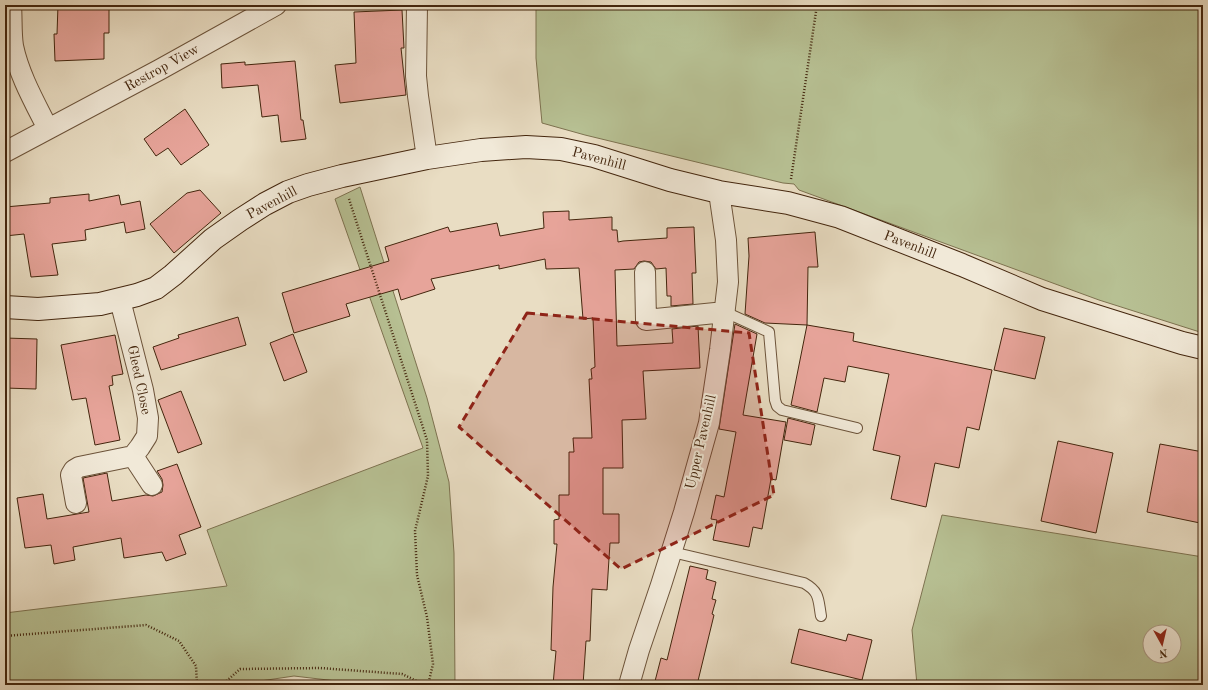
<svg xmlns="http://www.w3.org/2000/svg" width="1208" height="690" viewBox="0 0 1208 690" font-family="'Old Standard TT',serif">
	<rect width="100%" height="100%" fill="#e9ddc3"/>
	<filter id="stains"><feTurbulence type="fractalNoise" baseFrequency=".005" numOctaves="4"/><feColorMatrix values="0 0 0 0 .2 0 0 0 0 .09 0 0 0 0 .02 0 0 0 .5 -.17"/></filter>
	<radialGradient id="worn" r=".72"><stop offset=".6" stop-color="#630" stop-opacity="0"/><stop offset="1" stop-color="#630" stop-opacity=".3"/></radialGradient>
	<path fill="#b7c093" stroke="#7d7250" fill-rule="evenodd" d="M 536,5 L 1203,5 L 1203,333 L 1099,300 L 799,190 L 794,184 L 783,183 L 585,135 L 542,123 L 536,58 Z
		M 360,187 L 427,398 L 449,482 L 454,553 L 455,685 L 370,685 L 294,676 L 247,683 L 245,685 L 5,685 L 5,613 L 227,586 L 207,530 L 423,448 L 335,199 Z
		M 942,515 L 1203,557 L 1203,685 L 917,685 L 912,630 ZM 1150,632 L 1174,632 L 1174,656 L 1150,656 Z"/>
	<path fill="#e7a49a" stroke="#43250d" d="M 58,5 L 109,5 L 109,33 L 104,33 L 104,59 L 55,61 L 54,34 L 57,34 Z
		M 402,10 L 404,48 L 401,48 L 406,95 L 340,103 L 335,65 L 356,63 L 354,12 Z
		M 295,61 L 301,120 L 303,120 L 306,139 L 281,142 L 278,115 L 262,117 L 258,85 L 222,88 L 221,64 L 245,62 L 245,65 Z
		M 185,109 L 209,145 L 181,165 L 168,148 L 156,156 L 144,139 Z
		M 200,190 L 221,213 L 174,253 L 150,224 L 187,193 Z
		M 89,194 L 89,201 L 119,195 L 121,205 L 140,201 L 145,229 L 126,233 L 124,222 L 85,230 L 86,240 L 52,244 L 58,275 L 31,277 L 24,234 L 5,236 L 5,207 L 50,203 L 50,198 Z
		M 569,211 L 569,220 L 612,217 L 612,230 L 617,230 L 618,242 L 623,241 L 667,238 L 667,228 L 694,227 L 696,273 L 692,273 L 693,304 L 671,306 L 671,296 L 667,296 L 666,268 L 656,269 L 651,262 L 644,261 L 639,262 L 634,269 L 615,270 L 617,346 L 673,343 L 672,329 L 698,326 L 700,368 L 643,371 L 646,419 L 622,420 L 623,468 L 603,468 L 603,514 L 619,514 L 619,543 L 610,543 L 607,590 L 592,589 L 590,641 L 586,641 L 583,685 L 553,685 L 556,651 L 551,650 L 553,587 L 557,544 L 554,544 L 554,520 L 559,519 L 559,495 L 569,495 L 569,452 L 574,452 L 573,438 L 592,438 L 589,379 L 592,379 L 591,369 L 595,367 L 593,318 L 583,319 L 579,268 L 546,269 L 545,259 L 499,269 L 499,265 L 431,279 L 435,289 L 401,300 L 398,289 L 346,304 L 350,316 L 294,333 L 282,293 L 389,261 L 385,247 L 448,227 L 450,232 L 497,223 L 500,236 L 544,228 L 543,212 Z
		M 815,232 L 818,267 L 808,267 L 807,325 L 765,323 L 745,314 L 749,256 L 748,238 Z
		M 238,317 L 246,345 L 161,370 L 153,347 L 179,338 L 178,335 Z
		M 735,324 L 757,334 L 743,415 L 786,422 L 776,480 L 771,479 L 762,529 L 753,527 L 749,547 L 713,540 L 717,520 L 711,519 L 716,495 L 724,497 L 736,432 L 719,429 Z
		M 807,325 L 854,333 L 853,341 L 992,370 L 979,430 L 967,427 L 959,468 L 935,463 L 926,507 L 891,499 L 900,456 L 873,450 L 889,374 L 848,366 L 845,382 L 824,378 L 817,412 L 791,405 Z
		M 1004,328 L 1045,337 L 1035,379 L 994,370 Z
		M 293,334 L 307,372 L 284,381 L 270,343 Z
		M 115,335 L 123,374 L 112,376 L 113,385 L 109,386 L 120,440 L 95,445 L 86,398 L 72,400 L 61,345 Z
		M 5,338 L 37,339 L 36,389 L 5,388 Z
		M 181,391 L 202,444 L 178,453 L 158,400 Z
		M 788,418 L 815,425 L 811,445 L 784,440 Z
		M 1058,441 L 1113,453 L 1096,533 L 1041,521 Z
		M 1160,444 L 1203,452 L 1203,507 L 1200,523 L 1147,512 Z
		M 177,464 L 201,527 L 179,535 L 186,554 L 166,561 L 162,552 L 124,558 L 121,538 L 73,547 L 75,560 L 54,564 L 51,545 L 25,548 L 17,498 L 43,494 L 47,519 L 89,512 L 83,478 L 107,473 L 112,501 L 146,495 L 153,496 L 162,492 L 163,485 L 162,479 L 157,471 Z
		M 690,566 L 708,570 L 706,579 L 716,582 L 712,599 L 716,600 L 712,614 L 714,615 L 697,685 L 654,685 L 661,658 L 667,660 Z
		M 799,629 L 846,641 L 848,634 L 872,640 L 862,680 L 791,663 Z"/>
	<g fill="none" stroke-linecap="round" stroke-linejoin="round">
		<g stroke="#6c533a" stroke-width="12">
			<path id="lane" d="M 725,312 L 769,332 L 775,400 L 777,406 L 782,410 L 857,428
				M 672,552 L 804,583 C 820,592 818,599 821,616"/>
		</g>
		<g stroke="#6c533a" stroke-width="22">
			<path id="street" d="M 11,5 C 12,18 11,33 13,46 C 19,75 35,103 48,129
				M 417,5 L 416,76 L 418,96 L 427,158
				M 5,152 L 159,70 L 276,5
				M 645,272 L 646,320 L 725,312
				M 133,456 L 152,485
				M 76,503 L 71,475 L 74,470 L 79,467 L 133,456 L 140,447 L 147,436 L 148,418 L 143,390 L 120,300
				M 629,685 L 639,650 L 661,585 L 684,512 L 709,423 L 720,350 L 728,282 L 726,240 L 719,192"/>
		</g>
		<g stroke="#43250d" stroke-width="24">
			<path id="secondary" d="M 5,307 L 38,309 L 100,304 L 137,295 L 156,288 L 173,275 L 213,239 L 240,220 L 265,204 L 288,192 L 308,185 L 342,176 L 427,158 L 481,150 L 526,147 L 561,149 L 594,156 L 670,180 L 719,192 L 788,203 L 840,217 L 962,265 L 1042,299 L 1182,343 L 1203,348"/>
		</g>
		<path stroke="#43250d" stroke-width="2.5" stroke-dasharray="1 2" stroke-linecap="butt" d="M 791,179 L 817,5
			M 349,199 L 427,440 L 428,476 L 415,531 L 417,575 L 427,617 L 433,664 L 428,685
			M 5,636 L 146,625 L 179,641 L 196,666 L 197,685
			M 222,685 L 240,669 L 320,668 L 402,674 L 425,685"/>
		<use href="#lane" stroke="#f1e9d8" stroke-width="10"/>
		<use href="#street" stroke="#f1e9d8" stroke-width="20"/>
		<use href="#secondary" stroke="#f1e9d8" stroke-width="22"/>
	</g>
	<path fill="#8f2418" fill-opacity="0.2" stroke="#8f2418" stroke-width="3" stroke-dasharray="8 5" stroke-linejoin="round" d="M 527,313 L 749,333 L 774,495 L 621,569 L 459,427 Z"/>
	<g text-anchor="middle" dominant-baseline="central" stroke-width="4" stroke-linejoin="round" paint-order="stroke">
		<g font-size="14" fill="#43250d" stroke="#f1e9d8">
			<text transform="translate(162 68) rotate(-29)">Restrop View</text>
			<text transform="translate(599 159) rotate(15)">Pavenhill</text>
			<text transform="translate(272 203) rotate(-28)">Pavenhill</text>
			<text transform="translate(910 245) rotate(21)">Pavenhill</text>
			<text transform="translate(139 380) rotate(78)">Gleed Close</text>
			<text transform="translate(701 442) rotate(-77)">Upper Pavenhill</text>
		</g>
	</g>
	<rect width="1208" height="690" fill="none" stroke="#e9ddc3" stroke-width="20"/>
	<rect x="6" y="6" width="1196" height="678" fill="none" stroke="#43250d" stroke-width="2"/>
	<rect x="10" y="10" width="1188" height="670" fill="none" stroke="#43250d"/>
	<g transform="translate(1162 644) rotate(172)"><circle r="19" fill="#f1e9d8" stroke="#ab9b87"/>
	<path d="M0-3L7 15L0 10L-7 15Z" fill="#8f2418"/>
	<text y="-6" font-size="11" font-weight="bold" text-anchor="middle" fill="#43250d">N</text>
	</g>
	<rect width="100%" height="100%" filter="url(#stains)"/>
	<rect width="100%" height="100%" fill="url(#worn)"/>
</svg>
